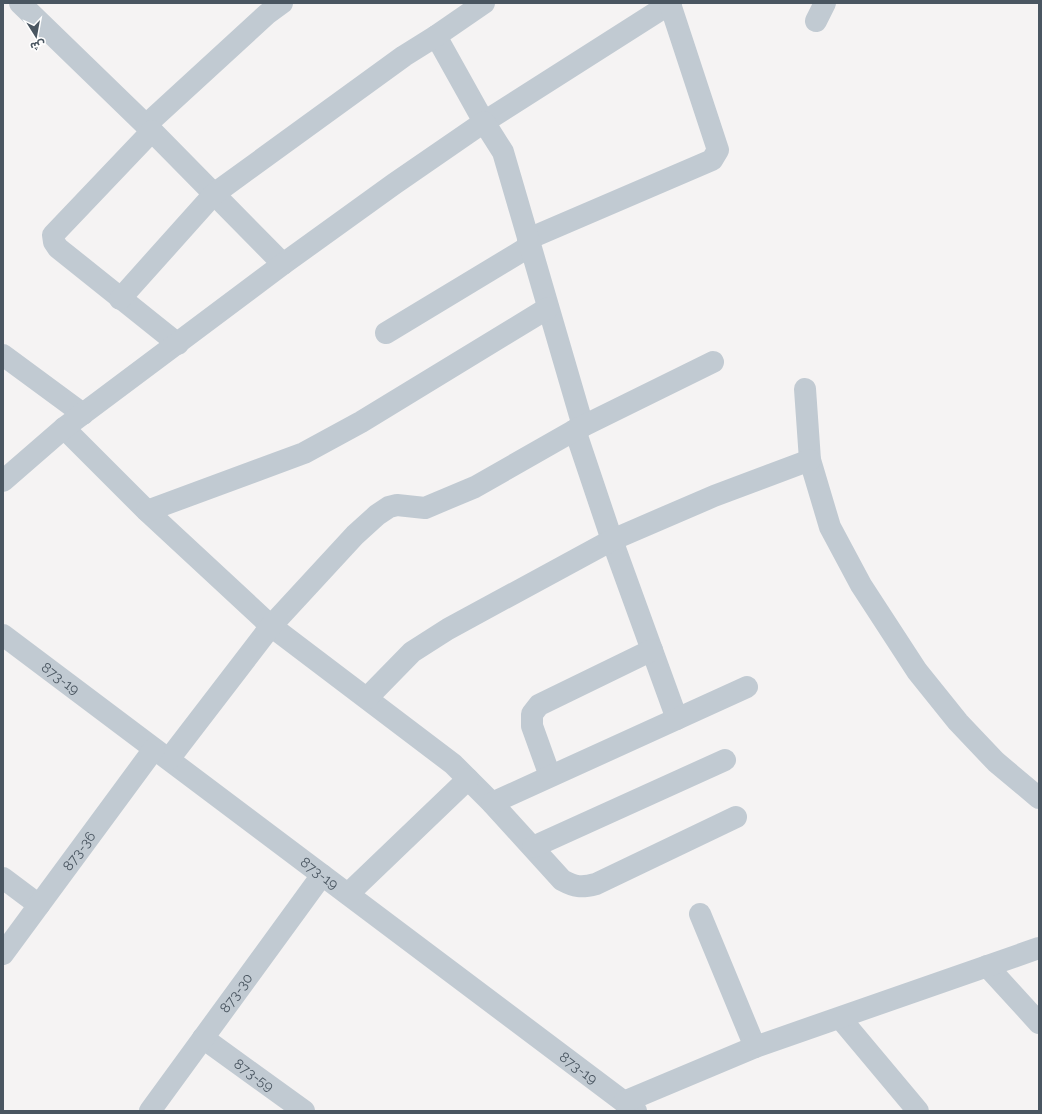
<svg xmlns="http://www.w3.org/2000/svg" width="1042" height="1114" viewBox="0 0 1042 1114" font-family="Raleway,'Noto Sans Arabic',sans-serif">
	<rect width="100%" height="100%" fill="#f5f3f3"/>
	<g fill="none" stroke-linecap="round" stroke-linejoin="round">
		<g stroke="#c1cad2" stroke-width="22">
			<path d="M 20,3 L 152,131 L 283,264"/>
			<path d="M 816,21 L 825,3"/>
			<path d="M 436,36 L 484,122 L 671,3"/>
			<path d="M 146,125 L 267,14 L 282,3"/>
			<path d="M 152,131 L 53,235 L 54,242 L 58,248 L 178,344"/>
			<path d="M 528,239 L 712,160 L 718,150 L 670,4"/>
			<path d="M 120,299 L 214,194 L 404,56 L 436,36 L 484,3"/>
			<path d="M 386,333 L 530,246"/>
			<path d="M 3,355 L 83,414"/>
			<path d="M 805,389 L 810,460 L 830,527 L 861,585 L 917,671 L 958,722 L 996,762 L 1039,798"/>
			<path d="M 64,428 L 147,511 L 271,626 L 453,764 L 492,803 L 562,880 C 575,887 581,888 596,884 L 736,817"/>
			<path d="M 575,430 L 612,540 L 677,719"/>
			<path d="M 3,481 L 64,428 L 283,264 L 394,184 L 484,122 L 503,152 L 583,426"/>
			<path d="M 147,511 L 304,453 L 361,422 L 548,308"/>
			<path id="s1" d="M 3,635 L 636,1111"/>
			<path d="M 367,698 L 412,652 L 448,629 L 612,540 L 714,496 L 810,460"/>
			<path d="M 169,759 L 271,626 L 355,535 L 377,515 L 389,507 L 397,505 L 425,508 L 475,487 L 575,430 L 713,362"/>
			<path d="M 550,776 L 532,726 L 532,714 L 539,705 L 652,650"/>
			<path d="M 492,803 L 747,687"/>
			<path d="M 533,847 L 725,760"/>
			<path d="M 3,878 L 39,905"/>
			<path d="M 348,894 L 468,779"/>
			<path d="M 700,914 L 755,1047"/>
			<path id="s2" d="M 3,954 L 154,749"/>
			<path d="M 987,966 L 1039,1023"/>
			<path d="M 840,1018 L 918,1111"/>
			<path id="s3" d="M 203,1038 L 304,1111"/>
			<path d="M 624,1102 L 755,1047 L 1039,948"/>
			<path id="s4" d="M 150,1111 L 322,875"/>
		</g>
	</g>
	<g text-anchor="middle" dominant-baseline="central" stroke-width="3.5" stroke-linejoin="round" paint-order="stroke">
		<g font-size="14" fill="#4a5661" stroke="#fff">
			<text stroke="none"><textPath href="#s1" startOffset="72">873-19</textPath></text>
			<text stroke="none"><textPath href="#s2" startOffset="128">873-36</textPath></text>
			<text stroke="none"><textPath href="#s1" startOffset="396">873-19</textPath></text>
			<text stroke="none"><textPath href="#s4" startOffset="146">873-30</textPath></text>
			<text stroke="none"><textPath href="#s1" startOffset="720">873-19</textPath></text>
			<text stroke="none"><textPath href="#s3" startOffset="63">873-59</textPath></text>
		</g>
	</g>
	<rect width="1042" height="1114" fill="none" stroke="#4a5661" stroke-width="8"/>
	<g transform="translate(36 36) rotate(169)" stroke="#ffffff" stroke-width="3" paint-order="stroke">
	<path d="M0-3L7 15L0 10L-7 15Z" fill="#4a5661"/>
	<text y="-6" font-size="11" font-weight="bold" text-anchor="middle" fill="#4a5661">ش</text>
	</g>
</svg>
